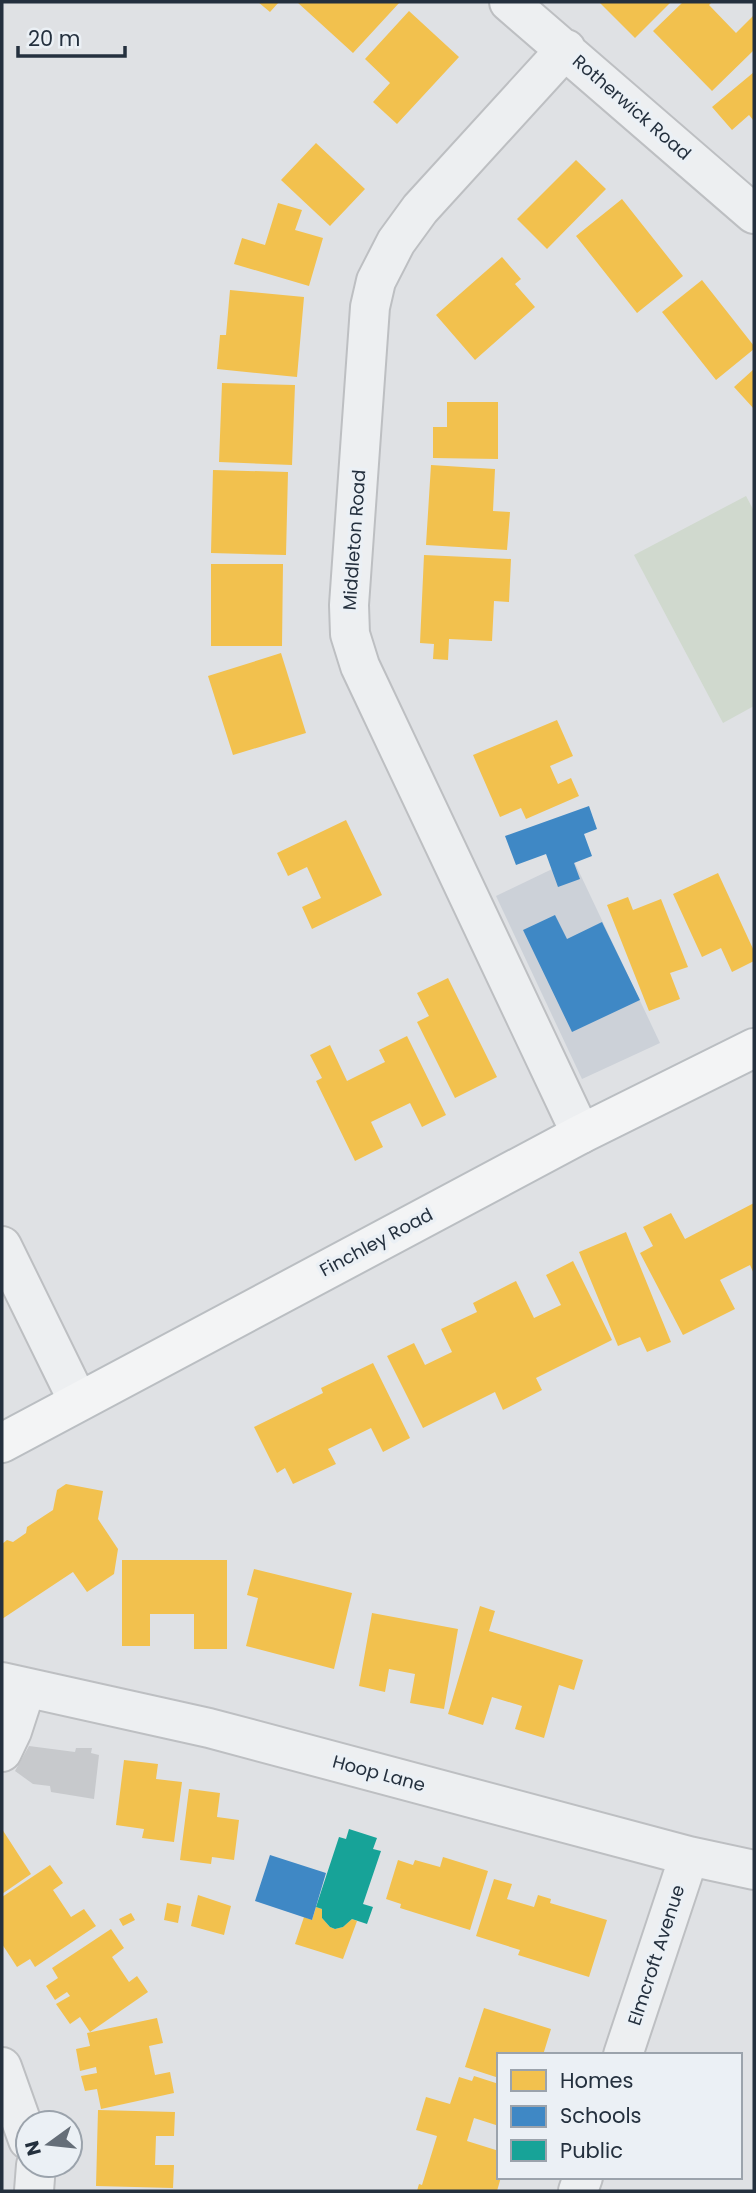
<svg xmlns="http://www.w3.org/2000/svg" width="756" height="2193" viewBox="0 0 756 2193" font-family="Poppins,sans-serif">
	<rect width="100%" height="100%" fill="#dfe1e4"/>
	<path fill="#ccd1d8" d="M 573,859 L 660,1043 L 582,1079 L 496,896 Z"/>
	<path fill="#d0d9ce" d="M 746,496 L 754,511 L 754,706 L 723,723 L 634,555 Z"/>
	<path fill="#f2c14e" d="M 258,2 L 279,2 L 270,12 Z
		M 297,2 L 400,2 L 353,53 Z
		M 599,2 L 671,2 L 635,38 Z
		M 683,2 L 712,2 L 709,5 L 736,33 L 754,15 L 754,50 L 712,91 L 653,31 Z
		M 409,11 L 459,57 L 397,124 L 373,102 L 390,83 L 365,59 Z
		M 754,72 L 754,121 L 749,115 L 732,130 L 712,107 Z
		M 316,143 L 365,189 L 330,226 L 281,180 Z
		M 576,160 L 606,189 L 547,249 L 517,219 Z
		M 622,199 L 683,276 L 637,313 L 576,236 Z
		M 278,203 L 302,210 L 295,230 L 323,238 L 309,286 L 234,264 L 242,238 L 265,245 Z
		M 502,257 L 521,279 L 515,284 L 535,307 L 475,360 L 436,315 Z
		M 702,280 L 754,346 L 754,349 L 716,380 L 662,312 Z
		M 230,290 L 304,297 L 297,377 L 217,369 L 220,335 L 226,335 Z
		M 754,369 L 754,409 L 734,387 Z
		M 222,383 L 295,385 L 292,465 L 219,462 Z
		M 447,402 L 498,402 L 498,459 L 433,458 L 433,427 L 447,427 Z
		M 431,465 L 495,469 L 493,511 L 510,512 L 507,550 L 426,545 Z
		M 213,470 L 288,472 L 286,555 L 211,553 Z
		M 424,555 L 511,559 L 509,602 L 494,601 L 492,641 L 449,639 L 448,660 L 433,659 L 434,644 L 420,643 Z
		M 211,564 L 283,564 L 282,646 L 211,646 Z
		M 281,653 L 306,733 L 233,755 L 208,676 Z
		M 557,720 L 573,756 L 550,766 L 558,784 L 571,778 L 579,796 L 526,819 L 521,808 L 500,817 L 473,755 Z
		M 346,820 L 382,895 L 312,929 L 302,907 L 321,898 L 307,867 L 288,876 L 277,853 Z
		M 718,873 L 754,951 L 754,961 L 732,972 L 721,948 L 702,957 L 673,894 Z
		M 628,897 L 633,910 L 661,899 L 688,967 L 670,973 L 680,999 L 649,1011 L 607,905 Z
		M 448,978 L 497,1077 L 455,1098 L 417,1022 L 429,1016 L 417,993 Z
		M 407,1036 L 446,1115 L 422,1127 L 410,1103 L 371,1122 L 383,1147 L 355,1161 L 316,1081 L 322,1078 L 310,1055 L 330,1045 L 347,1081 L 385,1062 L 379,1050 Z
		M 754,1203 L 754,1274 L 750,1265 L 720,1280 L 735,1309 L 683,1335 L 640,1253 L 653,1246 L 643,1227 L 671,1213 L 685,1239 Z
		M 626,1232 L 671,1342 L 647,1352 L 640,1337 L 618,1346 L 579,1252 Z
		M 573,1261 L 612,1340 L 536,1378 L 542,1390 L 503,1410 L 495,1392 L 423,1428 L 387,1356 L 414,1343 L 425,1365 L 452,1352 L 441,1329 L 477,1312 L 473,1303 L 516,1281 L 534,1318 L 561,1305 L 546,1275 Z
		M 373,1363 L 410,1438 L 383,1452 L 371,1428 L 328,1449 L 336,1464 L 293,1484 L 285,1468 L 277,1473 L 254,1427 L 323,1393 L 321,1388 Z
		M 66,1484 L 103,1491 L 98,1519 L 118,1549 L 114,1574 L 87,1592 L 73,1572 L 2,1619 L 2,1544 L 7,1540 L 13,1542 L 26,1533 L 27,1527 L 53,1510 L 57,1490 Z
		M 122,1560 L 227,1560 L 227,1649 L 194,1649 L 194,1614 L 150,1614 L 150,1646 L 122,1646 Z
		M 254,1569 L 352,1593 L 334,1669 L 246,1646 L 258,1598 L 247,1595 Z
		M 480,1606 L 495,1611 L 489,1631 L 583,1660 L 574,1690 L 559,1685 L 544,1738 L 515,1729 L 522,1706 L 492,1697 L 483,1725 L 448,1714 Z
		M 372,1613 L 458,1629 L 444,1709 L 410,1703 L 415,1674 L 389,1669 L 385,1692 L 359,1686 Z
		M 124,1760 L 158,1764 L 156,1779 L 182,1782 L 174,1842 L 142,1838 L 144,1829 L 116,1825 Z
		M 189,1789 L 220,1793 L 217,1817 L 239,1820 L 234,1860 L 212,1857 L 211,1864 L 180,1860 Z
		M 2,1829 L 31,1874 L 2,1894 Z
		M 443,1857 L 488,1871 L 470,1930 L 400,1908 L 401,1904 L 386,1899 L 398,1860 L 413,1865 L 415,1860 L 440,1867 Z
		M 50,1865 L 63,1883 L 53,1890 L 71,1917 L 84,1909 L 96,1926 L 35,1967 L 30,1959 L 17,1967 L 2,1944 L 2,1897 Z
		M 494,1879 L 512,1884 L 507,1899 L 534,1907 L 538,1895 L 551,1899 L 550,1903 L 607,1920 L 589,1977 L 518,1955 L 520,1950 L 476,1936 Z
		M 198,1895 L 231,1906 L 224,1935 L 191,1926 Z
		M 167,1903 L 181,1906 L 178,1923 L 164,1920 Z
		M 316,1907 L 322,1909 L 322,1918 L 330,1927 L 335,1929 L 343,1927 L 352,1919 L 357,1921 L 343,1959 L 295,1944 L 304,1917 L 312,1920 Z
		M 131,1913 L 135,1920 L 123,1926 L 119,1919 Z
		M 111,1929 L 124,1948 L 112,1957 L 129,1982 L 137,1976 L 148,1992 L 90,2032 L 80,2017 L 70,2024 L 56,2004 L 70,1996 L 67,1992 L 55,2000 L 46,1986 L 58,1978 L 52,1968 Z
		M 484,2008 L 551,2029 L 543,2055 L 499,2055 L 499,2078 L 465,2067 Z
		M 157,2018 L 163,2043 L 149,2046 L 155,2075 L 170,2072 L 174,2093 L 101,2109 L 97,2089 L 85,2091 L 81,2076 L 97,2073 L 96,2067 L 80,2071 L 76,2049 L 90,2046 L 87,2033 Z
		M 474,2076 L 499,2084 L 499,2126 L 474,2118 L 467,2141 L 499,2151 L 499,2177 L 501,2177 L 497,2191 L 417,2191 L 419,2184 L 422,2185 L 437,2136 L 416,2130 L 426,2097 L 450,2104 L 459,2077 L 472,2081 Z
		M 98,2110 L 175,2112 L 174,2136 L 156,2136 L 155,2165 L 174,2165 L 173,2188 L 96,2186 Z"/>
	<path fill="#3f88c5" d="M 589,806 L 597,829 L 584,834 L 592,856 L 574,863 L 580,879 L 558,887 L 546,854 L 516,865 L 505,836 Z
		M 555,915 L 567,939 L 602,922 L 640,1000 L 572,1032 L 523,930 Z
		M 270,1855 L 326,1873 L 312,1920 L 255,1901 Z"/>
	<path fill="#17a398" d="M 349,1829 L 377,1838 L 373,1849 L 381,1851 L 363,1904 L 373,1907 L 367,1924 L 352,1919 L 343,1927 L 335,1929 L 330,1927 L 322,1918 L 322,1909 L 316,1907 L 339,1837 L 346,1839 Z"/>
	<path fill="#c7c9cc" d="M 29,1746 L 75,1752 L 76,1748 L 92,1748 L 91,1753 L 99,1755 L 94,1799 L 51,1792 L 50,1786 L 33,1784 L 15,1771 Z"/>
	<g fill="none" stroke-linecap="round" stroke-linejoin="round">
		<g stroke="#bdbfc2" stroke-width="42">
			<path id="minor" d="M 509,2 L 754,214
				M 566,49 L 420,209 L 396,242 L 376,281 L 370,307 L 349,605 L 350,634 L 360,666 L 581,1134
				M 2,1246 L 78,1401
				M 2,1682 L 209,1728 L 689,1856 L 754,1870
				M 2,1752 L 12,1731 L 26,1688
				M 623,2055 L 689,1856
				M 2,2067 L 28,2140
				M 34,2191 L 36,2165
				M 578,2191 L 583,2177"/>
		</g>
		<g stroke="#babec2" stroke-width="42">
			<path id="major" d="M 2,1443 L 581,1134 L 754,1048"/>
		</g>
		<use href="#minor" stroke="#edeff1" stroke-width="38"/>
		<use href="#major" stroke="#f3f4f5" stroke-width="38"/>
	</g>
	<g text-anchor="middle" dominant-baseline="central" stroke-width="7" stroke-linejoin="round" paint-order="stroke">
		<g font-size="18" fill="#24303e" stroke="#ebf0f5">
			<text transform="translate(632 107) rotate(41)">Rotherwick Road</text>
			<text transform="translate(354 540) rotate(-86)">Middleton Road</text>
			<text transform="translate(376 1242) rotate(-28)">Finchley Road</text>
			<text transform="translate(379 1773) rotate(15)">Hoop Lane</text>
			<text transform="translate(656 1955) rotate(-72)">Elmcroft Avenue</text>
		</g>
	</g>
	<rect width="756" height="2193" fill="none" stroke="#24303e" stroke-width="7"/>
	<rect x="497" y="2053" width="245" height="126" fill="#ebf0f5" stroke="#9ba3ac" stroke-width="2"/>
	<rect x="511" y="2070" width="35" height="21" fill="#f2c14e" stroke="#9ba3ac" stroke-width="2"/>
	<text x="560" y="2088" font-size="21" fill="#24303e">Homes</text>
	<rect x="511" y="2106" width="35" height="21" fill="#3f88c5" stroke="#9ba3ac" stroke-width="2"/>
	<text x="560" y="2123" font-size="21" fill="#24303e">Schools</text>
	<rect x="511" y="2140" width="35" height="21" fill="#17a398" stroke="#9ba3ac" stroke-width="2"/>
	<text x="560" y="2158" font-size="21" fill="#24303e">Public</text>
	<g transform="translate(49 2144) rotate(255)"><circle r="33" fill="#ebf0f5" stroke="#9ba3ac" stroke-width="2"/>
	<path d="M0-5L12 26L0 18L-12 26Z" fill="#656e78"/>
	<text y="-10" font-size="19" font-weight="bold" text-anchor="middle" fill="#24303e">N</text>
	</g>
	<path d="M18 46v10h107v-10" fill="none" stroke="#24303e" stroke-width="3.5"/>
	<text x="28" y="46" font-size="21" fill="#24303e" stroke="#ebf0f5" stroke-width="5" paint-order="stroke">20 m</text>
</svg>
